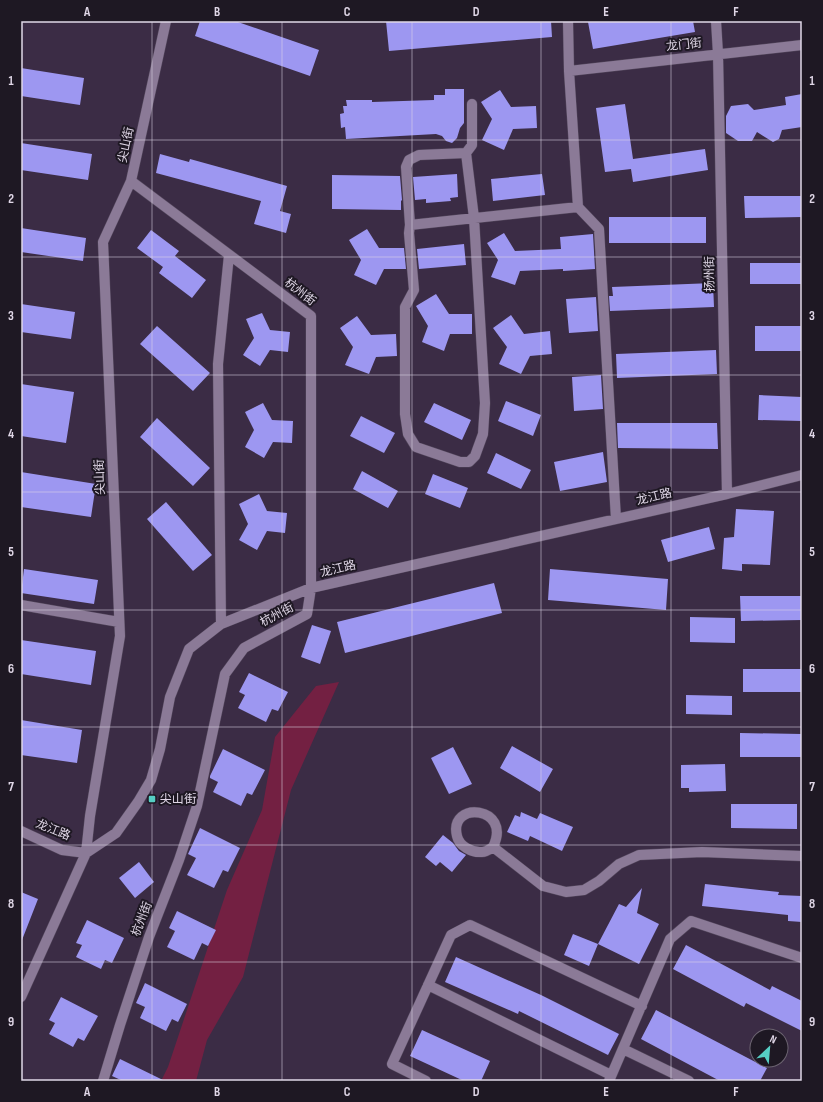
<svg xmlns="http://www.w3.org/2000/svg" width="823" height="1102" viewBox="0 0 823 1102" font-family="'Sofia Sans Condensed','Noto Sans SC',sans-serif">
	<rect width="100%" height="100%" fill="#3b2c45"/>
	<path fill="#732042" d="M 339,682 L 291,790 L 243,977 L 207,1040 L 196,1081 L 161,1081 L 168,1067 L 227,890 L 262,810 L 275,737 L 316,686 Z"/>
	<path fill="#9d97f1" d="M 200,21 L 235,21 L 319,50 L 310,76 L 195,36 Z
		M 386,21 L 551,21 L 552,37 L 389,51 Z
		M 596,21 L 693,21 L 695,32 L 593,49 L 588,22 Z
		M 21,68 L 84,78 L 80,105 L 21,96 Z
		M 445,89 L 464,89 L 464,123 L 460,128 L 457,138 L 452,143 L 446,141 L 442,136 L 436,134 L 346,139 L 345,127 L 341,128 L 340,114 L 344,113 L 343,106 L 347,106 L 346,100 L 372,100 L 372,102 L 434,100 L 434,95 L 445,95 Z
		M 500,90 L 511,107 L 536,106 L 537,128 L 513,129 L 504,150 L 482,140 L 492,119 L 481,102 Z
		M 802,94 L 802,127 L 782,130 L 779,139 L 773,142 L 757,132 L 752,141 L 738,141 L 726,133 L 726,116 L 731,106 L 748,104 L 754,110 L 786,105 L 785,97 Z
		M 625,104 L 633,159 L 705,149 L 708,170 L 633,182 L 631,169 L 605,172 L 596,108 Z
		M 21,143 L 92,154 L 88,180 L 21,170 Z
		M 160,154 L 189,162 L 190,159 L 287,186 L 280,211 L 291,214 L 286,233 L 254,224 L 261,201 L 156,173 Z
		M 457,174 L 458,197 L 450,198 L 451,201 L 426,203 L 426,199 L 415,200 L 413,177 Z
		M 542,174 L 545,195 L 493,201 L 491,179 Z
		M 332,175 L 400,176 L 402,200 L 401,201 L 401,210 L 332,209 Z
		M 744,196 L 802,196 L 802,217 L 745,218 Z
		M 609,217 L 706,217 L 706,243 L 609,243 Z
		M 21,228 L 86,238 L 83,261 L 21,252 Z
		M 367,229 L 379,248 L 404,248 L 406,269 L 384,269 L 376,285 L 354,275 L 361,260 L 349,240 Z
		M 151,230 L 179,251 L 175,256 L 206,280 L 192,298 L 159,273 L 163,267 L 137,248 Z
		M 504,233 L 515,251 L 561,249 L 560,237 L 593,234 L 595,269 L 563,271 L 563,269 L 520,271 L 515,285 L 491,277 L 498,260 L 487,243 Z
		M 464,244 L 466,265 L 419,269 L 417,249 Z
		M 750,263 L 802,263 L 802,284 L 750,284 Z
		M 713,283 L 714,307 L 610,311 L 609,296 L 613,296 L 612,287 Z
		M 436,294 L 449,314 L 472,314 L 472,334 L 450,334 L 444,351 L 422,342 L 428,326 L 416,306 Z
		M 596,297 L 598,331 L 569,333 L 566,299 Z
		M 21,304 L 75,312 L 71,339 L 21,332 Z
		M 262,313 L 270,330 L 290,332 L 288,352 L 270,350 L 260,366 L 243,355 L 254,338 L 246,319 Z
		M 511,315 L 524,334 L 550,331 L 552,354 L 530,356 L 521,374 L 499,364 L 507,347 L 493,328 Z
		M 357,316 L 371,335 L 396,334 L 397,356 L 376,357 L 369,374 L 345,365 L 353,347 L 340,328 Z
		M 157,326 L 210,373 L 193,391 L 140,344 Z
		M 755,326 L 802,326 L 802,351 L 755,351 Z
		M 716,350 L 717,374 L 617,378 L 616,354 Z
		M 601,375 L 603,409 L 574,411 L 572,377 Z
		M 21,384 L 74,392 L 66,443 L 21,436 Z
		M 759,395 L 802,397 L 802,421 L 758,420 Z
		M 506,401 L 541,415 L 533,436 L 498,421 Z
		M 263,403 L 272,420 L 293,421 L 292,443 L 273,442 L 264,458 L 245,447 L 254,430 L 245,412 Z
		M 434,403 L 471,420 L 462,440 L 424,422 Z
		M 361,416 L 395,433 L 384,453 L 350,436 Z
		M 157,418 L 210,468 L 193,486 L 140,437 Z
		M 617,423 L 717,423 L 718,449 L 618,448 Z
		M 603,452 L 607,482 L 560,491 L 554,462 Z
		M 496,453 L 531,470 L 521,489 L 487,473 Z
		M 362,471 L 398,491 L 388,508 L 353,489 Z
		M 21,472 L 96,484 L 91,517 L 21,507 Z
		M 433,474 L 468,488 L 460,508 L 425,494 Z
		M 259,494 L 267,511 L 287,513 L 285,533 L 267,531 L 257,550 L 239,540 L 248,524 L 239,504 Z
		M 166,502 L 212,555 L 193,571 L 147,519 Z
		M 736,509 L 774,511 L 770,565 L 742,564 L 742,571 L 722,569 L 724,538 L 734,537 Z
		M 709,527 L 715,549 L 668,562 L 661,540 Z
		M 24,569 L 98,580 L 94,604 L 21,593 Z
		M 550,569 L 668,579 L 666,610 L 548,600 Z
		M 494,583 L 502,613 L 345,653 L 337,622 Z
		M 740,596 L 802,596 L 802,620 L 741,621 Z
		M 690,617 L 735,618 L 735,643 L 690,642 Z
		M 312,625 L 331,631 L 320,664 L 301,657 Z
		M 21,640 L 96,651 L 91,685 L 21,674 Z
		M 743,669 L 802,669 L 802,692 L 743,692 Z
		M 249,673 L 288,692 L 278,711 L 272,709 L 266,722 L 238,708 L 245,695 L 239,692 Z
		M 686,695 L 732,696 L 732,715 L 686,714 Z
		M 21,720 L 82,730 L 77,763 L 21,755 Z
		M 740,733 L 801,734 L 801,757 L 740,757 Z
		M 512,746 L 553,769 L 540,792 L 500,768 Z
		M 453,747 L 472,784 L 449,794 L 431,758 Z
		M 223,749 L 265,770 L 252,795 L 247,793 L 241,806 L 213,792 L 218,782 L 210,778 L 210,776 Z
		M 725,764 L 726,791 L 689,792 L 689,788 L 681,788 L 681,765 Z
		M 731,804 L 797,804 L 797,829 L 731,828 Z
		M 521,812 L 537,819 L 540,813 L 573,827 L 562,851 L 530,836 L 528,841 L 507,832 L 515,815 L 520,817 Z
		M 200,828 L 240,848 L 228,872 L 223,870 L 214,888 L 187,875 L 196,858 L 188,854 Z
		M 443,835 L 453,843 L 459,851 L 466,855 L 452,872 L 440,862 L 436,866 L 425,857 Z
		M 139,862 L 154,882 L 135,898 L 119,878 Z
		M 705,884 L 779,892 L 778,895 L 802,896 L 802,922 L 788,921 L 788,915 L 702,906 Z
		M 642,888 L 637,913 L 659,924 L 639,964 L 598,944 L 619,904 L 626,907 Z
		M 21,892 L 38,899 L 22,940 L 21,939 Z
		M 177,911 L 216,930 L 208,946 L 202,943 L 194,960 L 167,947 L 175,931 L 169,928 Z
		M 87,920 L 124,938 L 112,963 L 105,960 L 101,969 L 76,957 L 82,945 L 76,943 Z
		M 573,934 L 598,944 L 589,966 L 564,955 Z
		M 686,945 L 770,990 L 772,986 L 802,1001 L 802,1031 L 746,1003 L 744,1007 L 673,969 Z
		M 456,957 L 541,995 L 619,1034 L 608,1055 L 519,1011 L 518,1014 L 445,982 Z
		M 145,983 L 187,1004 L 178,1022 L 172,1019 L 166,1031 L 140,1018 L 145,1007 L 136,1003 Z
		M 61,997 L 98,1016 L 84,1041 L 78,1038 L 73,1047 L 49,1034 L 55,1023 L 49,1020 Z
		M 656,1010 L 767,1068 L 760,1081 L 720,1081 L 641,1039 Z
		M 422,1030 L 490,1061 L 481,1081 L 464,1081 L 410,1056 Z
		M 120,1059 L 165,1081 L 123,1081 L 112,1076 Z"/>
	<g fill="none" stroke-linecap="round" stroke-linejoin="round">
		<g stroke="#53475c" stroke-width="11">
			<path id="minor" d="M 568,21 L 569,71 L 578,207 L 599,229 L 616,519
				M 716,21 L 718,54 L 727,494
				M 569,71 L 802,45
				M 466,153 L 419,155 L 409,160 L 406,167 L 410,225 L 409,233 L 414,290 L 405,307 L 405,414 L 408,434 L 416,447 L 460,462 L 469,462 L 475,456 L 483,434 L 485,403 L 474,218 L 466,153 L 472,145 L 472,104
				M 410,225 L 578,207
				M 21,605 L 119,622
				M 221,624 L 218,364 L 229,255
				M 21,831 L 62,850 L 86,853 L 116,833 L 138,802 L 151,780 L 160,749 L 170,697 L 189,649 L 221,624 L 311,588 L 727,494 L 802,475
				M 493,847 C 490,849 486,852 482,852 C 472,853 459,846 457,836 C 448,800 513,806 493,847 L 543,886 L 566,892 L 584,890 L 599,881 L 619,864 L 639,855 L 702,852 L 802,856
				M 428,985 L 611,1075
				M 21,997 L 86,853 L 90,816 L 120,636 L 103,242 L 131,181 L 166,21
				M 623,1049 L 689,1081
				M 103,1081 L 120,1025 L 149,937 L 179,860 L 197,806 L 225,674 L 244,648 L 307,614 L 311,588 L 311,316 L 131,181
				M 426,1081 L 392,1064 L 451,935 L 470,925 L 642,1006
				M 609,1081 L 670,939 L 691,921 L 802,958"/>
		</g>
		<use href="#minor" stroke="#8b7a97" stroke-width="10"/>
	</g>
	<path fill="none" stroke="#e0d7e7" stroke-width="1" stroke-opacity="0.55" d="M 152,21 L 152,1081M 282,21 L 282,1081M 412,21 L 412,1081M 541,21 L 541,1081M 671,21 L 671,1081M 21,140 L 802,140M 21,257 L 802,257M 21,375 L 802,375M 21,492 L 802,492M 21,610 L 802,610M 21,727 L 802,727M 21,845 L 802,845M 21,962 L 802,962"/>
	<rect fill="#56cec4" stroke="#1e1823" stroke-width="1.5" x="148" y="795" width="8" height="8" rx="2"/>
	<g text-anchor="middle" dominant-baseline="central" stroke-width="4" stroke-linejoin="round" paint-order="stroke">
		<g font-size="12" fill="#e0d7e7" stroke="#1e1823">
			<text transform="translate(684 45) rotate(-6)">龙门街</text>
			<text transform="translate(126 145) rotate(-78)">尖山街</text>
			<text transform="translate(710 274) rotate(-91)">扬州街</text>
			<text transform="translate(300 292) rotate(38)">杭州街</text>
			<text transform="translate(100 477) rotate(-92)">尖山街</text>
			<text transform="translate(654 497) rotate(-13)">龙江路</text>
			<text transform="translate(338 569) rotate(-13)">龙江路</text>
			<text transform="translate(277 615) rotate(-28)">杭州街</text>
			<text transform="translate(53 830) rotate(22)">龙江路</text>
			<text transform="translate(142 919) rotate(-69)">杭州街</text>
		</g>
		<g font-size="12" fill="#e0d7e7" stroke="#1e1823" text-anchor="start">
			<text x="160" y="799">尖山街</text>
		</g>
	</g>
	<rect width="823" height="1102" fill="none" stroke="#1e1823" stroke-width="44"/>
	<g transform="translate(769 1048) rotate(26)"><circle r="19" fill="#1e1823" stroke="#6c6471"/>
	<path d="M0-3L7 15L0 10L-7 15Z" fill="#56cec4"/>
	<text y="-6" font-size="11" font-weight="bold" text-anchor="middle" fill="#e0d7e7">N</text>
	</g>
	<rect x="22" y="22" width="779" height="1058" fill="none" stroke="#e0d7e7" stroke-width="1.5"/>
	<g font-size="13" text-anchor="middle" font-weight="bold" fill="#e0d7e7">
		<text x="87" y="16">A</text>
		<text x="217" y="16">B</text>
		<text x="347" y="16">C</text>
		<text x="476" y="16">D</text>
		<text x="606" y="16">E</text>
		<text x="736" y="16">F</text>
		<text x="11" y="85">1</text>
		<text x="812" y="85">1</text>
		<text x="11" y="203">2</text>
		<text x="812" y="203">2</text>
		<text x="11" y="320">3</text>
		<text x="812" y="320">3</text>
		<text x="11" y="438">4</text>
		<text x="812" y="438">4</text>
		<text x="11" y="556">5</text>
		<text x="812" y="556">5</text>
		<text x="11" y="673">6</text>
		<text x="812" y="673">6</text>
		<text x="11" y="791">7</text>
		<text x="812" y="791">7</text>
		<text x="11" y="908">8</text>
		<text x="812" y="908">8</text>
		<text x="11" y="1026">9</text>
		<text x="812" y="1026">9</text>
		<text x="87" y="1096">A</text>
		<text x="217" y="1096">B</text>
		<text x="347" y="1096">C</text>
		<text x="476" y="1096">D</text>
		<text x="606" y="1096">E</text>
		<text x="736" y="1096">F</text>
	</g>
</svg>
